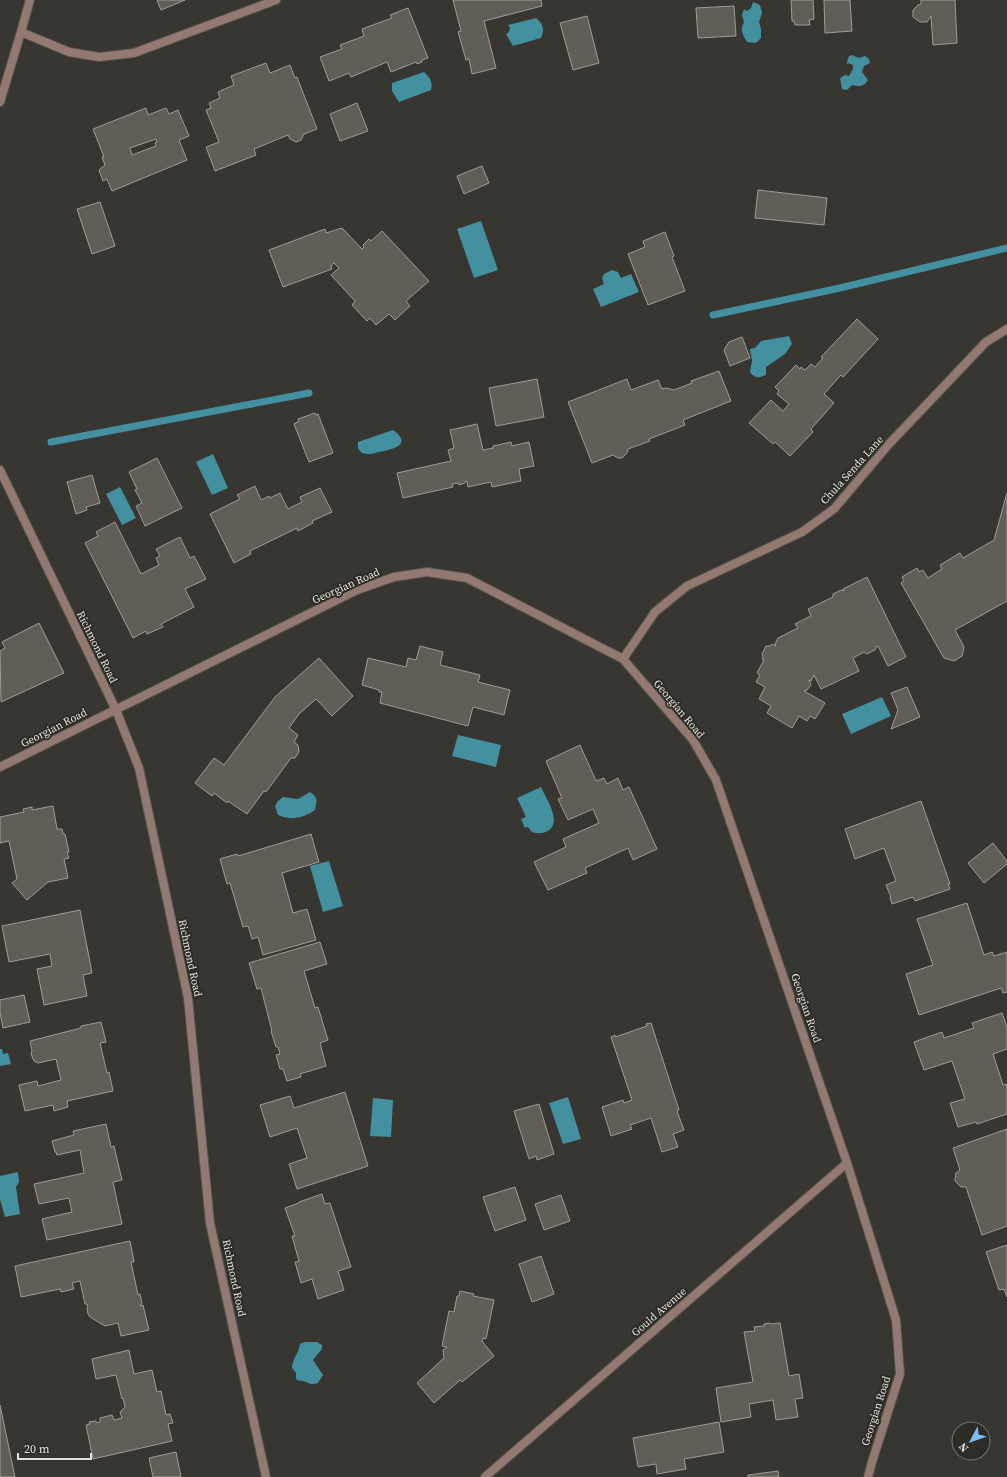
<svg xmlns="http://www.w3.org/2000/svg" width="1007" height="1477" viewBox="0 0 1007 1477" font-family="'Source Serif 4',serif">
	<rect width="100%" height="100%" fill="#383630"/>
	<path fill="#4290a0" d="M 753,2 L 760,5 L 762,13 L 759,22 L 761,29 L 761,38 L 756,43 L 747,42 C 742,34 740,30 744,22 L 742,15 L 744,9 L 747,11 L 751,8 Z
		M 536,18 C 543,24 545,29 541,38 L 513,46 L 506,34 L 509,32 L 510,28 L 508,25 Z
		M 852,55 L 859,58 L 865,56 L 869,59 L 870,63 L 864,66 L 862,72 L 868,80 C 863,87 860,87 852,85 L 847,90 L 842,89 L 840,78 L 845,75 L 849,76 L 853,69 L 853,65 L 848,63 L 846,65 L 849,56 Z
		M 424,72 C 430,78 433,81 431,90 L 399,102 L 392,91 L 392,83 Z
		M 481,221 L 498,270 L 474,278 L 457,229 Z
		M 612,270 L 618,272 L 621,278 L 631,274 L 639,292 L 601,307 L 593,289 L 604,284 L 602,278 L 604,274 Z
		M 789,336 L 792,344 L 785,354 L 766,367 L 766,375 C 759,378 755,379 750,372 L 752,361 L 750,349 L 755,348 L 761,341 Z
		M 393,430 C 410,442 399,448 384,451 C 377,452 370,456 362,453 C 361,452 359,450 358,448 L 358,442 Z
		M 213,454 L 228,488 L 212,495 L 196,462 Z
		M 120,487 L 136,518 L 122,525 L 106,494 Z
		M 882,697 L 891,716 L 851,734 L 842,714 Z
		M 458,735 L 501,745 L 496,767 L 452,756 Z
		M 541,787 C 545,796 551,805 553,814 C 557,830 545,836 532,832 L 528,827 L 525,828 L 521,819 L 526,817 L 517,798 Z
		M 310,792 C 318,797 317,801 315,810 C 303,818 292,821 278,815 L 275,806 L 278,801 L 283,797 L 298,799 Z
		M 329,861 L 343,906 L 323,912 L 310,866 Z
		M 0,1049 L 2,1049 L 3,1054 L 8,1053 L 11,1064 L 0,1066 Z
		M 568,1097 L 581,1139 L 563,1144 L 549,1103 Z
		M 373,1098 L 393,1100 L 391,1137 L 370,1136 Z
		M 18,1172 L 19,1182 L 16,1187 L 20,1214 L 5,1217 L 0,1199 L 0,1176 Z
		M 305,1342 L 317,1342 L 322,1345 L 322,1349 L 313,1360 L 323,1375 L 318,1383 C 312,1385 311,1384 306,1382 C 302,1380 300,1382 296,1379 L 296,1373 L 292,1368 C 292,1359 299,1353 300,1344 Z"/>
	<g fill="none" stroke-linecap="round" stroke-linejoin="round">
		<path stroke="#4290a0" stroke-width="7" d="M 713,315 L 840,288 L 1007,248
			M 51,442 L 309,393"/>
	</g>
	<path fill="#605e57" stroke="#a09d96" fill-rule="evenodd" d="M 157,0 L 185,0 L 161,10 Z
		M 453,0 L 541,0 L 542,6 L 484,21 L 496,68 L 472,74 L 469,59 L 466,60 L 458,32 L 461,31 Z
		M 791,0 L 813,0 L 814,19 L 809,20 L 810,25 L 795,25 L 794,21 L 792,21 Z
		M 824,0 L 850,0 L 852,31 L 825,33 Z
		M 921,0 L 955,0 L 957,43 L 933,45 L 931,16 L 927,22 L 920,22 L 913,17 L 913,10 L 918,5 L 921,4 Z
		M 734,6 L 736,36 L 698,38 L 696,8 Z
		M 408,8 L 428,58 L 422,60 L 422,62 L 417,64 L 416,62 L 391,72 L 387,62 L 351,77 L 349,73 L 329,81 L 320,57 L 342,49 L 340,45 L 364,36 L 362,29 L 392,18 L 390,15 Z
		M 587,16 L 599,63 L 573,70 L 560,23 Z
		M 266,63 L 270,73 L 290,65 L 295,78 L 297,77 L 317,129 L 304,134 L 301,140 L 296,142 L 290,139 L 288,135 L 254,149 L 256,155 L 215,171 L 206,147 L 219,142 L 206,110 L 211,108 L 209,103 L 220,98 L 218,92 L 234,85 L 231,76 Z
		M 357,103 L 368,131 L 340,141 L 330,114 Z
		M 146,108 L 148,115 L 166,108 L 169,114 L 178,110 L 189,136 L 179,140 L 187,160 L 112,191 L 107,179 L 103,181 L 99,170 L 105,165 L 102,157 L 104,157 L 93,129 ZM 156,139 L 157,142 L 155,143 L 156,146 L 132,155 L 130,148 Z
		M 482,166 L 489,183 L 464,194 L 457,176 Z
		M 758,190 L 827,198 L 824,225 L 755,218 Z
		M 100,202 L 115,246 L 92,254 L 77,209 Z
		M 342,228 L 362,249 L 364,247 L 363,245 L 369,239 L 371,241 L 382,231 L 429,281 L 406,301 L 410,306 L 395,320 L 389,314 L 376,325 L 370,318 L 367,321 L 352,305 L 355,301 L 331,275 L 339,268 L 334,263 L 331,266 L 332,269 L 283,287 L 269,250 L 325,229 L 326,233 Z
		M 665,232 L 674,256 L 672,257 L 685,291 L 648,305 L 628,254 L 645,247 L 643,241 Z
		M 857,319 L 878,339 L 843,377 L 841,375 L 824,394 L 834,403 L 811,429 L 813,432 L 790,456 L 775,442 L 773,444 L 749,423 L 771,400 L 783,411 L 789,404 L 777,394 L 779,391 L 775,387 L 796,365 L 800,369 L 801,367 L 805,370 L 811,364 L 815,367 L 823,358 L 821,357 Z
		M 742,337 L 750,358 L 730,366 L 724,350 L 729,342 Z
		M 719,371 L 731,401 L 683,420 L 685,425 L 649,439 L 650,441 L 628,449 L 627,453 L 622,458 L 618,458 L 613,455 L 592,463 L 568,402 L 627,379 L 631,390 L 658,380 L 662,389 L 667,388 L 674,390 L 692,383 L 691,381 Z
		M 537,379 L 544,417 L 496,426 L 489,388 Z
		M 315,413 L 316,415 L 318,414 L 333,453 L 309,462 L 294,424 L 299,421 L 298,419 Z
		M 477,424 L 483,450 L 493,448 L 493,446 L 511,442 L 512,446 L 529,442 L 534,466 L 519,469 L 521,481 L 492,487 L 491,482 L 468,487 L 467,481 L 465,482 L 465,483 L 459,485 L 459,483 L 452,484 L 453,487 L 403,498 L 397,473 L 451,461 L 448,450 L 454,448 L 450,430 Z
		M 157,458 L 182,508 L 145,526 L 136,506 L 142,503 L 135,490 L 137,489 L 129,472 Z
		M 92,475 L 100,503 L 86,507 L 87,510 L 76,514 L 67,482 Z
		M 255,486 L 261,500 L 269,496 L 270,498 L 280,493 L 288,509 L 302,502 L 300,497 L 320,488 L 332,512 L 312,521 L 313,523 L 298,531 L 297,528 L 250,551 L 251,554 L 234,563 L 210,514 L 240,499 L 237,495 Z
		M 1007,493 L 1007,601 L 955,630 L 964,647 L 962,656 L 954,661 L 944,658 L 901,583 L 904,581 L 902,577 L 917,568 L 919,572 L 923,570 L 928,578 L 942,569 L 940,565 L 960,553 L 963,558 L 994,540 Z
		M 115,522 L 141,574 L 159,565 L 156,558 L 160,556 L 156,549 L 180,537 L 190,558 L 194,556 L 206,579 L 185,589 L 194,607 L 161,624 L 163,627 L 147,634 L 146,631 L 133,638 L 85,543 L 98,536 L 96,532 Z
		M 867,577 L 906,657 L 888,666 L 878,646 L 876,647 L 875,650 L 867,654 L 864,652 L 853,658 L 859,671 L 821,689 L 814,675 L 811,681 L 809,680 L 811,685 L 807,690 L 804,691 L 825,703 L 815,719 L 810,716 L 807,721 L 799,716 L 792,728 L 767,713 L 771,706 L 759,699 L 765,687 L 756,682 L 760,675 L 757,673 L 764,660 L 762,659 L 763,657 L 762,654 L 766,646 L 770,646 L 772,644 L 776,646 L 775,644 L 778,638 L 798,628 L 795,624 L 811,616 L 808,609 L 833,597 L 833,594 L 841,590 L 844,591 L 843,589 Z
		M 39,623 L 64,673 L 1,702 L 0,651 L 5,648 L 2,642 Z
		M 420,646 L 443,652 L 440,665 L 480,675 L 478,682 L 510,690 L 504,715 L 473,707 L 468,726 L 380,703 L 382,692 L 379,692 L 379,690 L 362,685 L 368,658 L 406,667 L 408,658 L 416,660 Z
		M 319,658 L 353,696 L 332,716 L 316,699 L 299,714 L 289,728 L 298,735 L 294,742 L 298,745 L 299,752 L 295,758 L 291,758 L 266,792 L 264,791 L 247,814 L 228,801 L 227,803 L 214,793 L 212,796 L 195,783 L 214,758 L 224,765 L 275,697 Z
		M 907,687 L 920,717 L 891,729 L 898,710 L 891,693 Z
		M 580,745 L 596,781 L 604,778 L 607,784 L 618,778 L 623,790 L 629,787 L 657,849 L 633,860 L 628,848 L 585,868 L 587,873 L 548,890 L 534,862 L 566,847 L 563,839 L 599,823 L 593,809 L 568,820 L 558,799 L 562,798 L 546,761 Z
		M 921,801 L 950,884 L 948,884 L 950,889 L 915,901 L 913,897 L 892,904 L 890,897 L 891,897 L 886,885 L 896,881 L 884,848 L 855,859 L 845,829 Z
		M 53,806 L 57,829 L 62,829 L 63,834 L 65,834 L 69,852 L 67,852 L 69,858 L 64,859 L 68,878 L 48,882 L 27,900 L 12,883 L 17,879 L 9,841 L 0,843 L 0,817 L 24,812 L 23,809 L 32,807 L 32,810 Z
		M 311,834 L 319,862 L 282,873 L 293,913 L 307,909 L 316,940 L 263,955 L 258,937 L 252,939 L 248,926 L 243,927 L 230,883 L 227,884 L 220,859 L 237,854 L 238,856 Z
		M 993,843 L 1007,861 L 1007,864 L 984,883 L 968,863 Z
		M 967,903 L 984,955 L 992,952 L 994,956 L 1007,952 L 1007,992 L 1003,993 L 1001,988 L 919,1015 L 906,974 L 933,965 L 917,919 Z
		M 80,910 L 92,973 L 83,975 L 87,996 L 44,1005 L 37,969 L 52,966 L 50,954 L 9,962 L 2,926 Z
		M 320,942 L 327,964 L 304,971 L 315,1008 L 318,1007 L 328,1040 L 320,1043 L 326,1066 L 300,1074 L 301,1077 L 287,1081 L 283,1069 L 280,1069 L 276,1055 L 280,1054 L 278,1047 L 276,1047 L 271,1031 L 272,1031 L 261,988 L 257,989 L 249,963 Z
		M 24,995 L 30,1022 L 3,1028 L 0,1013 L 0,1000 Z
		M 1002,1013 L 1007,1027 L 1007,1049 L 993,1054 L 1003,1085 L 1007,1084 L 1007,1114 L 977,1124 L 976,1122 L 958,1127 L 950,1103 L 965,1099 L 952,1061 L 924,1070 L 914,1042 L 942,1032 L 944,1038 L 974,1028 L 972,1023 Z
		M 101,1022 L 106,1042 L 100,1043 L 107,1073 L 109,1072 L 113,1091 L 67,1101 L 68,1107 L 54,1111 L 53,1105 L 25,1111 L 19,1085 L 37,1081 L 38,1086 L 61,1080 L 56,1059 L 38,1063 L 34,1061 L 31,1054 L 32,1051 L 30,1041 L 81,1028 L 81,1026 Z
		M 651,1023 L 679,1110 L 677,1111 L 684,1130 L 673,1134 L 678,1147 L 662,1152 L 651,1118 L 630,1125 L 632,1129 L 611,1136 L 602,1107 L 623,1100 L 624,1103 L 632,1100 L 611,1037 L 615,1035 L 615,1037 L 647,1026 L 646,1024 Z
		M 345,1092 L 368,1166 L 297,1189 L 289,1164 L 307,1158 L 297,1128 L 270,1137 L 260,1105 L 290,1096 L 294,1108 Z
		M 539,1104 L 554,1154 L 537,1160 L 536,1156 L 529,1159 L 514,1111 Z
		M 106,1124 L 111,1147 L 114,1146 L 122,1180 L 113,1182 L 122,1224 L 47,1240 L 42,1219 L 72,1212 L 69,1198 L 39,1204 L 34,1184 L 84,1173 L 80,1150 L 57,1155 L 56,1152 L 55,1152 L 52,1141 L 74,1135 L 73,1131 Z
		M 1007,1129 L 1007,1226 L 982,1235 L 966,1187 L 961,1187 L 955,1181 L 956,1173 L 960,1170 L 953,1148 Z
		M 515,1187 L 526,1220 L 495,1231 L 483,1197 Z
		M 322,1194 L 325,1204 L 330,1203 L 351,1267 L 338,1271 L 344,1290 L 318,1299 L 312,1279 L 301,1283 L 295,1262 L 299,1261 L 292,1236 L 295,1236 L 285,1208 L 299,1203 L 299,1202 Z
		M 561,1195 L 570,1221 L 544,1230 L 535,1204 Z
		M 130,1241 L 134,1262 L 131,1262 L 138,1295 L 140,1294 L 142,1303 L 140,1306 L 143,1305 L 149,1330 L 121,1336 L 118,1323 L 105,1326 L 90,1317 L 88,1314 L 87,1308 L 88,1307 L 87,1304 L 85,1304 L 80,1281 L 72,1283 L 74,1289 L 61,1292 L 60,1289 L 21,1297 L 15,1266 Z
		M 1007,1245 L 1007,1297 L 1004,1289 L 999,1290 L 986,1252 Z
		M 541,1256 L 554,1294 L 532,1302 L 519,1264 Z
		M 460,1291 L 474,1294 L 473,1296 L 494,1300 L 486,1339 L 483,1338 L 482,1341 L 494,1356 L 462,1382 L 460,1380 L 434,1403 L 417,1383 L 444,1358 L 443,1350 L 447,1347 L 442,1346 L 449,1311 L 454,1312 L 457,1296 L 459,1296 Z
		M 769,1323 L 771,1324 L 780,1323 L 789,1376 L 799,1374 L 803,1398 L 795,1399 L 798,1417 L 776,1420 L 773,1400 L 749,1404 L 751,1417 L 721,1422 L 716,1388 L 753,1382 L 744,1332 L 755,1331 L 754,1327 L 764,1326 L 764,1324 Z
		M 129,1350 L 134,1374 L 152,1370 L 157,1392 L 161,1391 L 166,1415 L 170,1414 L 173,1423 L 168,1424 L 172,1441 L 93,1459 L 86,1425 L 90,1424 L 89,1422 L 96,1421 L 97,1423 L 100,1422 L 100,1418 L 112,1415 L 114,1420 L 122,1418 L 120,1412 L 125,1407 L 123,1398 L 122,1399 L 116,1375 L 96,1379 L 92,1359 Z
		M 0,1405 L 15,1477 L 0,1477 Z
		M 719,1422 L 724,1452 L 684,1459 L 686,1469 L 657,1474 L 656,1464 L 638,1467 L 633,1438 Z
		M 176,1452 L 181,1477 L 153,1477 L 149,1458 Z
		M 778,1471 L 779,1477 L 748,1477 L 748,1475 Z"/>
	<g fill="none" stroke-linecap="round" stroke-linejoin="round">
		<g stroke="#57554f" stroke-width="10">
			<path id="minor" d="M 21,32 L 69,52 L 99,57 L 134,53 L 276,0
				M 0,102 L 21,32 L 30,0
				M 0,470 L 116,710 L 139,768 L 188,998 L 210,1223 L 266,1477
				M 623,659 L 655,612 L 687,586 L 802,532 L 834,509 L 889,444 L 986,342 L 1007,329
				M 0,767 L 357,590 L 394,577 L 427,572 L 467,578 L 623,659 L 693,740 L 716,780 L 847,1163 L 896,1320 L 900,1374 L 872,1462 L 868,1477
				M 485,1477 L 847,1163"/>
		</g>
		<use href="#minor" stroke="#947972" stroke-width="8"/>
	</g>
	<g text-anchor="middle" dominant-baseline="central" stroke-width="4" stroke-linejoin="round" paint-order="stroke">
		<g font-size="11" fill="#e2e1dd" stroke="#2e2c26">
			<text transform="translate(852 470) rotate(-48)">Chula Senda Lane</text>
			<text transform="translate(346 586) rotate(-24)">Georgian Road</text>
			<text transform="translate(97 647) rotate(64)">Richmond Road</text>
			<text transform="translate(679 709) rotate(50)">Georgian Road</text>
			<text transform="translate(54 728) rotate(-27)">Georgian Road</text>
			<text transform="translate(190 958) rotate(78)">Richmond Road</text>
			<text transform="translate(806 1008) rotate(71)">Georgian Road</text>
			<text transform="translate(234 1278) rotate(78)">Richmond Road</text>
			<text transform="translate(659 1312) rotate(-41)">Gould Avenue</text>
			<text transform="translate(876 1411) rotate(-72)">Georgian Road</text>
		</g>
	</g>
	<g transform="translate(971 1441) rotate(229)"><circle r="19" fill="#2e2c26" stroke="#76746f"/>
	<path d="M0-3L7 15L0 10L-7 15Z" fill="#7bbef8"/>
	<text y="-6" font-size="11" font-weight="bold" text-anchor="middle" fill="#e2e1dd">N</text>
	</g>
	<path d="M18 1453v6h73v-6" fill="none" stroke="#e2e1dd" stroke-width="2"/>
	<text x="24" y="1453" font-size="12" fill="#e2e1dd" stroke="#2e2c26" stroke-width="3" paint-order="stroke">20 m</text>
</svg>
